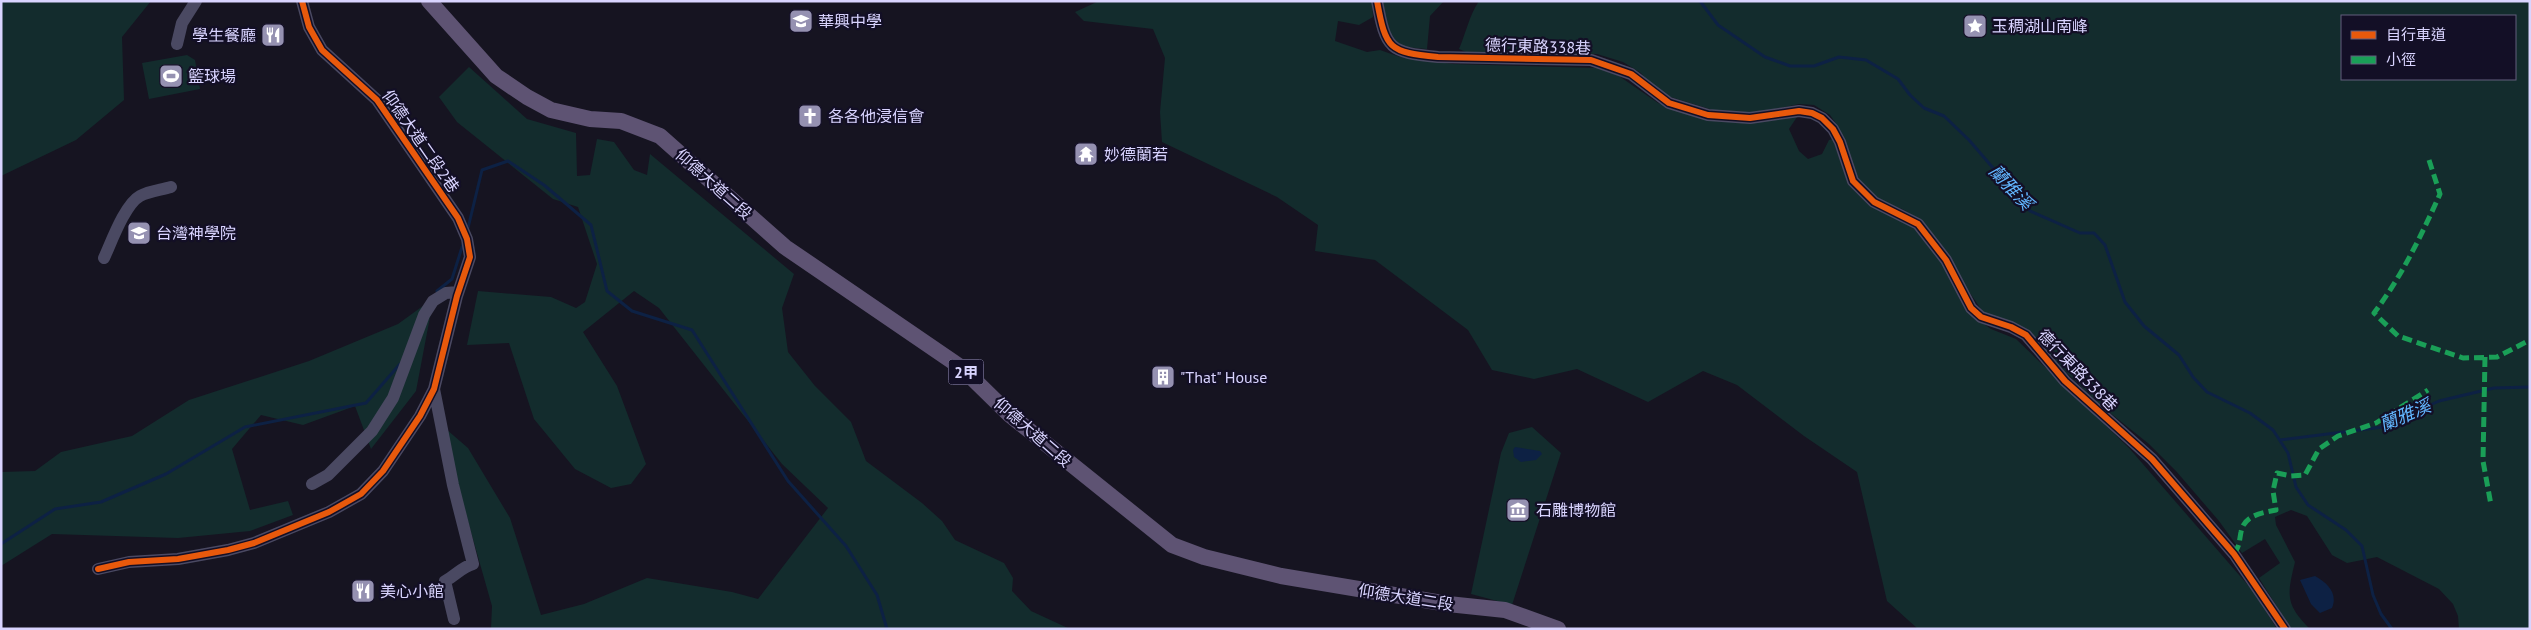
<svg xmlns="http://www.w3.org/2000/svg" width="2531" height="630" viewBox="0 0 2531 630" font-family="'PT Sans','Noto Sans TC',sans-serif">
	<rect width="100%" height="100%" fill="#161421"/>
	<path fill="#132c2d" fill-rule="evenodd" d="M 1,1 L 151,1 L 122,37 L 124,100 L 76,140 L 1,176 Z
		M 1099,1 L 1372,1 L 1373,17 L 1359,25 L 1338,21 L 1335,41 L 1367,52 L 1380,50 L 1400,57 L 1453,64 L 1597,68 L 1619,76 L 1658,103 L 1713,121 L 1797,117 L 1789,129 L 1799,151 L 1808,159 L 1822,154 L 1829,140 L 1833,139 L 1847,180 L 1907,220 L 1941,261 L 1977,319 L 1991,329 L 2016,339 L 2129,448 L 2253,591 L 2277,629 L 1918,629 L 1887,601 L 1857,472 L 1804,436 L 1737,385 L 1703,371 L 1648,402 L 1577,369 L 1534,379 L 1492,370 L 1468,330 L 1375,260 L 1315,251 L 1318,225 L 1277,197 L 1162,142 L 1160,112 L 1165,58 L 1153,29 L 1084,21 L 1075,12 Z
		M 1381,1 L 1444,1 L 1430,16 L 1427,49 L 1405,47 L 1392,39 Z
		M 1479,1 L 2530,1 L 2530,629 L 2459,629 L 2458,616 L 2453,604 L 2439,589 L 2377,557 L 2347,563 L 2332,555 L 2307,516 L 2291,510 L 2275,517 L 2276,525 L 2295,562 C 2287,595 2285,604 2310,629 L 2291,629 L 2259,578 L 2280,563 L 2265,539 L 2242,553 L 2219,521 L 2176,471 L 2149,444 L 2099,404 L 2043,350 L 1983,312 L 1919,219 L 1902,209 L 1878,201 L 1858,179 L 1837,125 L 1830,115 L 1814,105 L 1799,104 L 1766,111 L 1726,114 L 1664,95 L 1650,84 L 1641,73 L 1623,62 L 1597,54 L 1466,52 L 1459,49 C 1466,33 1469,16 1479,1 ZM 2342,16 L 2515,16 L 2515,79 L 2342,79 Z
		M 187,55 L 195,60 L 200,89 L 149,99 L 142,63 Z
		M 469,67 L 527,119 L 576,133 L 577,176 L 590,175 L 597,139 L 614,142 L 634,170 L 647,175 L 650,154 L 794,274 L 782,308 L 788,352 L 815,386 L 851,422 L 866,461 L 922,503 L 942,521 L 955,540 L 1004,563 L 1013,578 L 1012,591 L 1031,611 L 1070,629 L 491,629 L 492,606 L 457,483 L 446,429 L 468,448 L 510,518 L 541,615 L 584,604 L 647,578 L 732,592 L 758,599 L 828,508 L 782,464 L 659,308 L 634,291 L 583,332 L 617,386 L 646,464 L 631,484 L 611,488 L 575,469 L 534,419 L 509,343 L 467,345 L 478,291 L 551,297 L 576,308 L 585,302 L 597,264 L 578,207 L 553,199 L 457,122 L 439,97 Z
		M 438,295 L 430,317 L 416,391 L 371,449 L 355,406 L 303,425 L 261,415 L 232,449 L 250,510 L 288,501 L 293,515 L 250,531 L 178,538 L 52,534 L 1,566 L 1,472 L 35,471 L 61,452 L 132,436 L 189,400 L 309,361 L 398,324 Z
		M 1532,427 L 1561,453 L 1512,605 L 1471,594 L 1501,453 L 1509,433 Z"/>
	<path fill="#0d2144" d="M 1515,447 L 1540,451 L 1542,454 L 1536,460 L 1521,462 L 1514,457 L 1513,450 Z
		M 2315,576 C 2328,583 2338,594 2332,608 L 2320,613 L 2311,604 L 2300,580 Z"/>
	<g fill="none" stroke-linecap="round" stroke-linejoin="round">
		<path stroke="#0d2144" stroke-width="3" d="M 1700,1 L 1718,25 L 1765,57 L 1790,66 L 1814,66 L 1839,57 L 1866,60 L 1898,79 L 1910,95 L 1924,108 L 1944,116 L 1969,140 L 2030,211 L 2080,233 L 2094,233 L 2105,245 L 2125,302 L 2144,326 L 2179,355 L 2193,377 L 2207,392 L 2250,413 L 2273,430 L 2288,453 L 2296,487 L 2308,505 L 2346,530 L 2362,546 L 2373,595 L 2381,614 L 2392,629
			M 468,228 L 482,170 L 508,161 L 544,185 L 591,225 L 607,291 L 632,311 L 692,330 L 788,481 L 846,546 L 877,595 L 887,629
			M 437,291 L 452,279 L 463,244
			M 2280,440 L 2383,427 L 2439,401 L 2494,388 L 2530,387
			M 1,544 L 55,509 L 101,502 L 166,474 L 245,427 L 366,403 L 400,364"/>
		<path stroke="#4a4962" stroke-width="12" d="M 1377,1 C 1386,50 1389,52 1438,57 L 1591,60 L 1631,74 L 1669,103 L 1708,115 L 1750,118 L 1799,111 L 1812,113 L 1822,118 L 1833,129 L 1840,142 L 1853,181 L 1874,202 L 1918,224 L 1946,260 L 1971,308 L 1981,317 L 2011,327 L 2026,335 L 2065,381 L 2152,459 L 2234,554 L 2285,629
			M 177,44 L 182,23 L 196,1
			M 104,258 C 111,243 125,204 140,196 C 149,191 161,190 171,187
			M 434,389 L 453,485 L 473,564 C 460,568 457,575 445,581 L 454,619
			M 312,484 L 328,475 L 372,431 L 393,398 L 424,315 L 433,301 L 446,293 L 458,292
			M 98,569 L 129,562 L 178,559 L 228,550 L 254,543 L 329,512 L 361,494 L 383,471 L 420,416 L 434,389 L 457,296 L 470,257 L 467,239 L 458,218 L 377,100 L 322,50 L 309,27 L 302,1"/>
		<path stroke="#5e5373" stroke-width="16" d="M 429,1 L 496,76 L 527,97 L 551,110 L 590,119 L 621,121 L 660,136 L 785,247 L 962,368 L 1010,415 L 1172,545 L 1204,557 L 1281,576 L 1448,604 L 1505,610 L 1558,629"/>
		<path stroke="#1a9f57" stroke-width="5" stroke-dasharray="10 5" stroke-linecap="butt" d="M 2429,160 L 2440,194 C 2421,236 2402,276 2374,313 L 2398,336 L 2463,358 L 2497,357 L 2530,340
			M 2485,357 L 2483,461 L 2491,505
			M 2234,554 C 2240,545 2239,542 2241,532 C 2244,515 2262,513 2276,510 L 2273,491 L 2277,473 L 2291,476 L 2305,475 L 2319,449 L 2338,436 L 2376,423 L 2428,390"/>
		<g stroke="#130f26" stroke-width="9">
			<path id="cycleway" d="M 1377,1 C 1386,50 1389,52 1438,57 L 1591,60 L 1631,74 L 1669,103 L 1708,115 L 1750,118 L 1799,111 L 1812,113 L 1822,118 L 1833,129 L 1840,142 L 1853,181 L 1874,202 L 1918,224 L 1946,260 L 1971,308 L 1981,317 L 2011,327 L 2026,335 L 2065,381 L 2152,459 L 2234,554 L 2285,629
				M 98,569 L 129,562 L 178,559 L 228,550 L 254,543 L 329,512 L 361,494 L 383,471 L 420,416 L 434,389 L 457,296 L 470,257 L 467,239 L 458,218 L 377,100 L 322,50 L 309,27 L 302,1"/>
		</g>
		<use href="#cycleway" stroke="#e8590c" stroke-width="6"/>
	</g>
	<defs>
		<g id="school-square" transform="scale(1.25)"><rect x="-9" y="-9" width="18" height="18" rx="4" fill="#9591b1" stroke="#130f26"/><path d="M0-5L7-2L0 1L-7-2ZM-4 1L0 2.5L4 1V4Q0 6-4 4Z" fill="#fff"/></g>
		<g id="sight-square" transform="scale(1.25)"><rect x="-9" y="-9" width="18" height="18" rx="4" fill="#9591b1" stroke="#130f26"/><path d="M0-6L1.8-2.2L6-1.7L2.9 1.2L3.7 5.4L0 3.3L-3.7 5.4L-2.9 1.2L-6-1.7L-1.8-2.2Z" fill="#fff"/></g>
		<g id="restaurant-square" transform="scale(1.25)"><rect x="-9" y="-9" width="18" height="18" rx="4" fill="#9591b1" stroke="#130f26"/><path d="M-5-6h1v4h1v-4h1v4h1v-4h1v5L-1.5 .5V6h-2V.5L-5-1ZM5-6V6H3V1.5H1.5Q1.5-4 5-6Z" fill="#fff"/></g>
		<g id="stadium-square" transform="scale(1.25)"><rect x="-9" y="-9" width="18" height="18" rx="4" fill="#9591b1" stroke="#130f26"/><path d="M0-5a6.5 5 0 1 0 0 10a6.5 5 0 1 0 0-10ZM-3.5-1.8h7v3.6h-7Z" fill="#fff"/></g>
		<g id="church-square" transform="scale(1.25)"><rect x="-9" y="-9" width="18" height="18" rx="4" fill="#9591b1" stroke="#130f26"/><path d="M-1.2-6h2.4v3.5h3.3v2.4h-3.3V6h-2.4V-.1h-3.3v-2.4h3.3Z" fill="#fff"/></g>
		<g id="temple-square" transform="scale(1.25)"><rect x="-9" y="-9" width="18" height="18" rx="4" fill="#9591b1" stroke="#130f26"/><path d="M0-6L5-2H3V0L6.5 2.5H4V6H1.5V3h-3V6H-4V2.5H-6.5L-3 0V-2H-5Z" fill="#fff"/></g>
		<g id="university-square" transform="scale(1.25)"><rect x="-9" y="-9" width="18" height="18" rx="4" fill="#9591b1" stroke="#130f26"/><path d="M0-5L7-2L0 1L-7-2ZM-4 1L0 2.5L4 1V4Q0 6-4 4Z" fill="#fff"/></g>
		<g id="building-square" transform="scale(1.25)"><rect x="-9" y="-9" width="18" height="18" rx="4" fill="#9591b1" stroke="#130f26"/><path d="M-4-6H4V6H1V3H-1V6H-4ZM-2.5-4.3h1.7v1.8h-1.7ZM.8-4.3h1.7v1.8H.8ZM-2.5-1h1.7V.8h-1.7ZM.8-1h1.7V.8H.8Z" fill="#fff"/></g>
		<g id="museum-square" transform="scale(1.25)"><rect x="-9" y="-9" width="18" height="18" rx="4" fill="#9591b1" stroke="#130f26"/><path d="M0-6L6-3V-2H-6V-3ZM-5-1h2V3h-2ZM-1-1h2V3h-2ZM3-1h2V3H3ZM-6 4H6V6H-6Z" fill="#fff"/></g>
	</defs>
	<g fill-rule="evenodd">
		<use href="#school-square" x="801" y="21"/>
		<use href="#sight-square" x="1975" y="26"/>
		<use href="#restaurant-square" x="273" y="35"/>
		<use href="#stadium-square" x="171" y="76"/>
		<use href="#church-square" x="810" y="116"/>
		<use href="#temple-square" x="1086" y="154"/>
		<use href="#university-square" x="139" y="233"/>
		<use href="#building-square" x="1163" y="377"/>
		<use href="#museum-square" x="1518" y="510"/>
		<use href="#restaurant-square" x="363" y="591"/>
	</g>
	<g text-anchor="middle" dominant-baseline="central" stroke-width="4.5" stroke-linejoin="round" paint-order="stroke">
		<rect fill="#130f26" stroke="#9e99be" stroke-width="1" x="948.5" y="359.5" width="35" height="25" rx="4"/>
		<g font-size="15" font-weight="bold" fill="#d9d4ff">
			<text x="966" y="372">2甲</text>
		</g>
		<g font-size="16" fill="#d9d4ff" stroke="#130f26" text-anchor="start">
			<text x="818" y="21">華興中學</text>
			<text x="1992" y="26">玉稠湖山南峰</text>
			<text x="256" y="35" text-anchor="end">學生餐廳</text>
			<text x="188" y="76">籃球場</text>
			<text x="828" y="116">各各他浸信會</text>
			<text x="1104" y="154">妙德蘭若</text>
			<text x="156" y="233">台灣神學院</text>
			<text x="1180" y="377">"That" House</text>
			<text x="1536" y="510">石雕博物館</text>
			<text x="380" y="591">美心小館</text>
		</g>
		<g font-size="16" fill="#d9d4ff" stroke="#130f26">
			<text transform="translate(1538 46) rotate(2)">德行東路338巷</text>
			<text transform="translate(421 141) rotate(55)">仰德大道二段2巷</text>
			<text transform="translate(714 184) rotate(42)">仰德大道二段</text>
			<text transform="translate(2078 370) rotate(46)">德行東路338巷</text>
			<text transform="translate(1033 432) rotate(41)">仰德大道二段</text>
			<text transform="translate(1406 597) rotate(9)">仰德大道二段</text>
		</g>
		<g font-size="18" font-style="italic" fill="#62b6ff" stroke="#130f26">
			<text transform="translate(2011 187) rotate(47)">蘭雅溪</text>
			<text transform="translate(2405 415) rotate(-23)">蘭雅溪</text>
		</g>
	</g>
	<rect width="2531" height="630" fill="none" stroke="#d9d4ff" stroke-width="5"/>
	<rect x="2341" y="15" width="175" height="65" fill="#130f26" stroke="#625e7d"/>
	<rect x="2351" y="31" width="25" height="8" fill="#e8590c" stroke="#625e7d"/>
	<text x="2386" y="40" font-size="15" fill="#d9d4ff">自行車道</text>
	<rect x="2351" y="56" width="25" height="8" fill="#1a9f57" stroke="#625e7d"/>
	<text x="2386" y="65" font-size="15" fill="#d9d4ff">小徑</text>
</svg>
